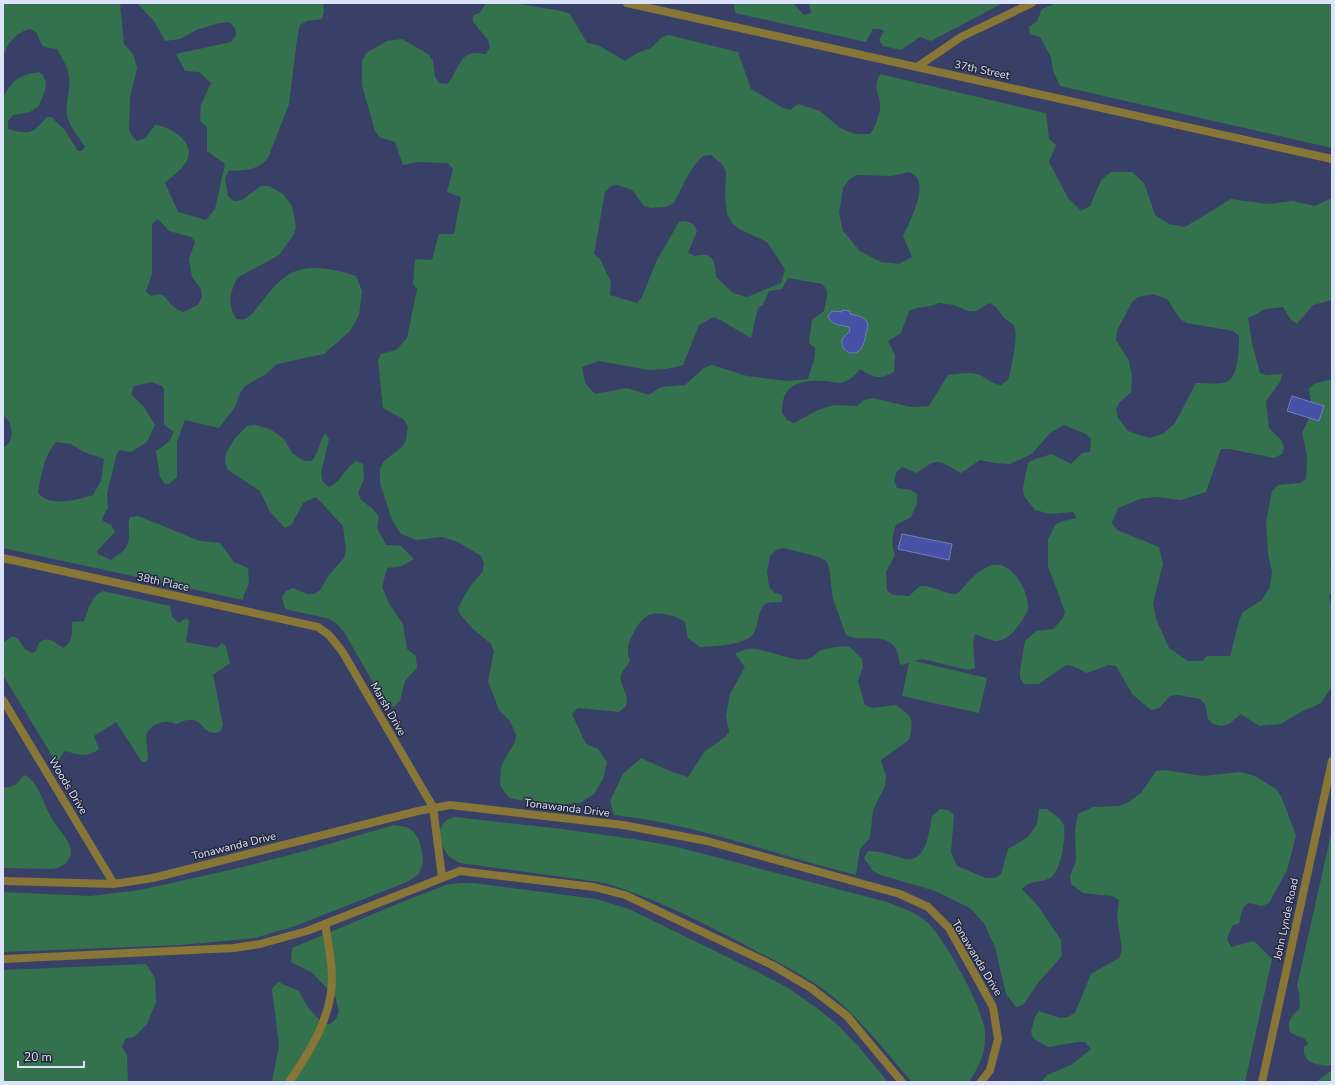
<svg xmlns="http://www.w3.org/2000/svg" width="1335" height="1085" viewBox="0 0 1335 1085" font-family="'Nunito Sans',sans-serif">
	<rect width="100%" height="100%" fill="#394067"/>
	<path fill="#33724c" fill-rule="evenodd" d="M 3,3 L 120,3 L 124,44 L 133,54 L 137,68 L 130,98 L 129,129 L 132,136 L 137,141 L 145,138 L 155,125 C 169,126 194,141 188,158 C 184,169 172,176 165,183 L 178,212 L 206,220 L 215,209 L 225,164 L 207,151 L 207,127 L 200,121 L 201,105 L 211,83 L 199,72 L 185,71 L 176,54 L 231,42 L 236,35 L 235,28 L 230,22 L 220,23 L 196,30 L 180,39 L 165,41 L 154,21 L 137,3 L 323,3 L 324,12 L 322,19 L 307,21 L 300,25 L 297,39 L 289,104 L 268,158 C 258,171 244,170 229,171 L 225,178 L 228,196 L 234,201 L 242,200 L 261,186 L 269,186 L 283,194 L 292,206 L 296,227 L 294,234 L 279,255 L 237,278 C 230,294 227,302 236,319 C 239,319 242,320 245,319 C 252,316 256,309 260,304 C 270,291 282,275 299,270 C 319,265 337,270 356,276 L 362,291 L 359,315 L 350,331 L 324,354 L 277,364 L 266,374 L 245,386 L 240,393 L 235,407 L 219,428 L 185,420 L 177,442 L 177,477 L 169,484 L 165,484 L 160,477 L 156,451 C 163,446 173,441 173,431 L 164,425 L 164,389 L 162,386 L 151,382 L 134,386 L 131,394 L 144,407 L 155,425 L 147,442 L 131,452 L 120,450 L 117,453 L 107,494 L 108,508 L 102,518 L 103,521 L 111,525 L 115,532 L 97,551 L 98,554 L 111,560 C 126,549 129,549 129,530 C 129,525 128,522 130,517 L 138,516 L 200,541 L 220,543 L 234,562 L 248,568 L 249,584 L 244,594 L 243,600 L 3,548 L 3,447 C 13,444 13,430 9,422 C 7,419 5,416 3,414 L 3,99 C 11,80 20,75 39,72 L 43,75 L 46,82 L 45,90 L 39,106 L 30,112 L 13,115 L 8,121 L 8,129 C 30,135 32,134 47,117 L 51,117 L 64,129 L 78,151 L 82,151 L 85,147 C 79,136 69,127 67,115 C 65,102 71,90 69,77 C 69,69 61,56 57,49 C 42,47 42,48 37,33 L 30,29 C 16,32 6,44 3,58 ZM 158,219 L 169,231 L 191,237 L 195,242 L 189,259 L 192,277 L 201,289 L 202,297 L 198,305 L 183,312 C 180,311 176,309 174,307 C 164,299 166,291 151,296 L 146,292 L 152,273 L 152,224 ZM 56,442 L 71,444 L 84,452 L 104,459 L 101,481 L 93,495 C 81,499 62,504 49,500 C 45,499 41,496 38,493 C 41,476 44,455 56,442 Z
		M 486,3 L 513,3 L 562,11 L 570,14 L 587,43 L 598,45 L 625,61 L 637,53 L 651,48 L 662,37 L 669,35 L 738,52 L 751,89 L 783,108 L 790,110 L 798,104 L 820,111 L 840,128 L 855,134 L 870,134 C 875,128 881,112 880,104 C 878,89 873,89 880,74 L 1046,113 L 1049,139 L 1056,145 L 1049,162 L 1068,198 L 1081,211 L 1090,206 L 1101,180 L 1111,172 L 1132,172 L 1144,183 L 1155,215 L 1169,224 L 1185,227 L 1231,199 L 1268,204 L 1293,201 L 1315,206 L 1332,198 L 1332,300 L 1313,305 L 1297,324 L 1291,320 L 1283,307 L 1266,309 L 1248,318 L 1252,343 L 1260,373 L 1267,375 L 1282,374 L 1280,382 L 1266,401 L 1269,428 L 1281,440 L 1284,447 L 1282,454 L 1274,458 L 1229,449 L 1221,449 L 1206,492 L 1181,500 L 1157,497 L 1140,499 L 1118,508 L 1112,523 L 1117,530 L 1159,547 L 1163,564 L 1153,603 L 1156,619 L 1169,648 L 1188,661 L 1202,661 L 1207,656 L 1230,656 L 1240,618 L 1243,612 L 1262,600 L 1270,587 L 1272,571 L 1268,554 L 1266,522 L 1272,491 L 1278,485 L 1300,483 L 1306,479 L 1307,456 L 1302,433 L 1312,412 L 1309,389 L 1314,384 L 1332,379 L 1332,560 L 1330,563 L 1332,566 L 1332,593 L 1329,595 L 1331,604 L 1332,605 L 1332,685 L 1331,688 L 1321,703 L 1301,712 L 1281,724 L 1259,726 L 1241,714 L 1229,724 L 1221,726 L 1213,724 L 1208,719 L 1205,704 L 1200,699 L 1178,695 L 1170,696 L 1159,708 L 1151,710 L 1132,694 L 1116,666 L 1109,665 L 1087,673 L 1073,666 L 1066,665 L 1039,684 L 1024,684 L 1020,678 L 1020,670 L 1025,641 L 1036,631 L 1053,629 L 1063,618 L 1065,612 L 1048,566 L 1048,539 L 1056,524 L 1063,521 L 1077,518 L 1073,512 L 1050,514 L 1035,510 L 1024,496 L 1023,488 L 1028,463 L 1035,459 L 1052,454 L 1071,464 L 1082,453 L 1090,452 L 1091,439 L 1086,434 L 1064,425 L 1050,433 L 1032,454 L 1010,464 L 995,463 L 980,460 L 961,473 C 937,460 939,456 917,473 L 902,467 L 896,473 L 894,481 L 897,488 L 911,490 L 917,494 L 917,503 L 911,517 L 896,525 C 892,535 891,545 895,555 L 886,572 L 887,590 L 893,595 L 909,596 L 920,586 C 933,585 943,594 957,594 C 967,584 978,568 993,565 C 1012,561 1029,591 1028,608 C 1027,616 1020,622 1016,629 C 1011,635 1004,641 996,641 C 989,640 981,636 975,634 L 973,644 L 975,668 L 968,670 L 922,659 L 915,661 L 987,678 L 979,713 L 902,696 L 909,663 L 900,665 C 899,660 898,651 895,647 C 882,632 860,643 846,635 L 833,599 L 829,567 L 826,561 L 819,557 L 783,548 L 776,550 L 770,556 L 767,571 L 769,587 L 775,593 L 782,595 L 782,602 C 778,602 771,602 767,603 C 755,609 761,630 749,638 C 734,646 716,646 700,647 L 688,638 L 685,622 C 677,616 659,611 649,615 C 639,619 627,642 628,652 C 628,655 629,658 630,661 C 628,665 622,671 621,675 C 619,687 630,692 626,706 L 619,712 L 578,708 L 572,714 L 586,744 L 598,749 L 607,762 L 603,779 L 594,794 L 580,803 L 549,806 L 510,798 L 504,792 L 500,784 L 501,769 L 503,762 L 515,742 L 516,735 L 510,721 L 499,710 L 488,681 L 494,651 L 491,644 L 472,628 L 460,614 L 458,608 L 469,588 L 483,571 L 484,563 L 481,556 L 458,542 L 442,537 L 416,540 L 401,534 L 392,520 L 380,483 L 380,468 L 384,461 L 402,447 L 406,440 L 408,426 L 403,419 L 383,408 L 378,360 L 381,354 L 396,350 L 407,338 L 417,289 L 413,284 L 415,259 L 432,260 L 439,234 L 454,234 L 461,197 L 447,192 L 453,169 L 448,163 L 418,162 L 403,165 L 395,142 L 379,137 L 375,131 L 362,85 L 362,61 L 366,53 L 387,41 L 402,39 L 428,54 L 433,61 L 435,77 L 439,83 L 447,84 C 456,75 459,57 470,54 C 474,52 481,54 486,54 L 490,47 L 488,40 L 473,22 L 473,15 L 480,13 ZM 711,155 L 723,165 L 726,172 L 725,196 L 727,214 L 732,223 L 739,229 L 767,242 L 785,269 L 781,283 L 747,297 L 733,293 L 716,277 C 715,262 714,251 695,256 L 688,253 L 697,231 L 693,224 L 686,221 L 679,222 L 656,262 L 642,297 L 637,303 L 610,295 L 611,282 L 600,259 L 594,254 L 605,192 L 611,186 L 618,185 L 632,190 L 644,206 L 651,208 L 666,207 L 674,203 L 688,175 L 697,162 L 703,156 ZM 910,172 C 912,174 916,176 917,178 C 926,190 909,224 903,236 L 912,257 L 899,264 L 881,262 L 860,251 L 843,231 L 839,213 L 843,188 L 849,180 L 856,175 L 891,176 ZM 788,278 L 822,284 L 827,290 L 827,297 L 824,311 L 812,320 L 811,327 L 809,343 L 815,348 L 815,356 L 808,379 L 787,381 L 747,376 L 712,365 L 704,368 L 685,385 L 661,387 L 649,395 L 627,388 L 595,394 L 585,383 L 582,367 L 599,361 L 649,370 L 666,369 L 683,365 L 699,325 L 714,317 L 722,321 L 751,338 L 758,308 L 763,305 L 769,291 L 782,289 ZM 1153,294 L 1167,299 L 1180,319 L 1187,323 L 1233,331 L 1239,336 C 1239,347 1239,376 1227,382 C 1221,385 1203,383 1196,383 L 1175,423 L 1163,434 L 1149,438 L 1128,431 L 1118,418 L 1116,410 L 1119,403 L 1131,392 L 1132,377 L 1129,361 L 1116,340 L 1117,331 L 1132,302 L 1138,297 ZM 939,303 L 954,305 L 968,311 L 976,311 L 989,303 C 999,307 998,311 1004,318 C 1008,322 1013,322 1015,328 C 1018,338 1011,369 1008,380 L 1001,385 C 992,384 988,379 980,375 C 971,371 958,374 948,375 L 929,406 L 911,407 L 873,398 L 864,400 L 857,406 L 834,405 L 818,410 L 794,423 L 787,420 L 782,413 C 782,388 793,381 818,381 C 825,380 832,383 840,383 C 848,382 856,375 860,369 C 874,378 880,380 894,372 L 895,355 L 888,341 L 901,333 L 909,311 C 918,306 929,308 939,303 Z
		M 736,3 L 793,3 L 804,15 L 811,13 L 809,3 L 1003,3 L 931,41 L 920,37 L 901,50 L 883,46 L 879,40 L 884,31 L 880,29 L 873,29 L 866,42 L 735,13 L 734,6 Z
		M 1057,3 L 1332,3 L 1332,148 L 1060,86 L 1053,71 L 1051,57 L 1040,37 L 1030,34 L 1029,27 L 1037,21 L 1042,9 Z
		M 255,425 L 270,429 L 284,439 L 292,453 L 304,461 L 312,461 C 319,452 319,442 325,433 L 329,439 L 321,474 L 323,482 L 329,487 C 341,482 345,468 356,461 L 363,464 L 364,479 L 358,493 L 361,500 L 373,509 L 379,517 L 377,528 L 386,545 L 401,546 L 414,559 L 402,566 L 387,568 L 382,587 L 390,605 L 403,624 L 407,649 L 416,656 L 417,668 L 405,681 L 400,701 L 394,707 L 385,703 L 344,632 L 338,625 L 330,619 L 285,609 L 282,597 L 286,591 L 293,588 L 307,594 L 315,594 L 321,589 L 329,575 L 344,558 L 346,550 L 343,526 L 316,497 L 303,503 L 292,524 L 285,528 L 270,512 L 260,491 L 228,470 L 225,462 L 226,453 L 235,438 L 247,426 Z
		M 103,591 L 170,606 L 172,617 L 179,623 L 187,618 L 189,621 L 186,642 L 217,648 L 222,643 L 226,647 L 230,663 L 213,675 L 223,725 L 220,732 C 201,737 205,718 188,720 C 184,720 180,723 176,724 C 166,718 150,724 146,735 L 148,759 L 146,762 L 142,762 L 116,722 L 94,736 L 99,749 C 87,758 79,755 66,751 L 63,753 L 57,764 L 3,675 L 3,643 L 11,637 L 15,637 L 18,639 L 25,649 L 32,653 L 36,651 L 39,643 C 48,635 55,643 63,648 C 73,643 72,632 72,622 L 84,621 C 88,610 91,596 103,591 Z
		M 843,646 L 850,647 L 862,659 L 863,667 L 858,681 L 865,705 L 872,708 L 896,705 C 913,718 914,718 909,740 L 881,760 L 886,776 L 885,786 L 873,810 L 870,838 L 860,849 L 856,875 C 775,855 697,824 614,815 L 610,801 L 623,774 L 641,758 L 672,772 L 688,777 L 705,751 L 725,737 L 729,732 L 726,716 L 730,694 L 745,667 L 735,654 C 756,639 784,663 808,659 C 813,658 817,652 821,650 C 828,648 836,647 843,646 Z
		M 1164,770 L 1204,776 L 1240,772 L 1255,776 L 1276,789 L 1281,796 L 1296,835 L 1287,870 L 1269,903 L 1262,906 L 1248,903 L 1243,908 L 1239,923 L 1232,926 L 1227,939 L 1231,947 L 1254,941 L 1272,959 L 1245,1082 L 1041,1082 L 1047,1075 L 1071,1065 L 1091,1049 L 1085,1042 L 1078,1042 L 1048,1047 L 1034,1039 L 1031,1032 L 1035,1017 L 1039,1011 L 1060,1018 L 1068,1017 L 1075,1013 L 1091,974 L 1119,958 L 1122,950 L 1117,917 L 1119,900 L 1112,896 L 1083,893 L 1071,884 L 1070,876 L 1076,861 L 1075,830 L 1078,814 L 1093,807 L 1119,806 L 1127,803 L 1141,793 L 1156,771 Z
		M 24,775 C 39,781 44,806 52,819 C 58,829 75,845 70,857 C 66,865 61,867 53,869 L 3,868 L 3,788 C 19,785 14,786 24,775 Z
		M 940,809 L 948,810 L 954,815 L 951,852 L 957,866 L 986,878 L 994,878 L 1001,874 L 1008,849 L 1028,837 L 1037,824 L 1039,809 L 1047,809 C 1053,814 1062,818 1064,826 C 1066,838 1061,872 1050,878 C 1039,884 1033,878 1022,889 L 1038,906 L 1061,940 L 1062,956 L 1038,983 L 1023,1005 L 1016,1007 L 1006,994 L 995,947 L 984,923 L 970,908 L 935,891 L 881,875 L 873,871 L 864,858 L 868,851 C 881,851 893,856 905,859 C 927,863 929,831 932,816 Z
		M 455,817 L 562,829 L 640,840 L 677,847 L 887,902 C 902,908 919,913 930,925 C 947,944 984,1009 985,1033 C 986,1053 979,1066 969,1082 L 912,1082 C 890,1057 869,1030 845,1007 C 821,984 787,967 758,952 C 709,926 653,896 600,882 L 460,863 C 457,861 454,860 451,858 C 438,846 433,821 455,817 Z
		M 394,825 L 407,827 L 414,832 L 419,840 L 422,852 L 423,863 L 419,874 L 407,882 L 295,926 L 255,938 L 181,945 L 3,952 L 3,892 L 90,896 L 140,890 L 234,869 L 301,852 Z
		M 1332,830 L 1332,1064 C 1328,1067 1327,1066 1322,1065 C 1312,1064 1302,1060 1304,1047 L 1308,1044 L 1305,1039 L 1291,1033 C 1285,1022 1293,1015 1300,1008 L 1299,993 L 1297,986 Z
		M 460,883 L 473,883 L 596,899 L 629,909 L 756,971 L 788,988 L 817,1008 L 839,1026 L 858,1046 L 888,1082 L 272,1082 L 279,1045 L 272,989 L 278,982 L 299,991 L 307,1006 L 323,1024 L 330,1024 L 336,1019 L 339,1011 L 335,996 L 311,972 L 291,962 L 292,948 L 402,902 L 446,885 Z
		M 146,964 L 155,978 L 156,1002 L 147,1024 L 134,1037 L 126,1038 L 122,1047 L 127,1055 L 128,1082 L 3,1082 L 3,970 Z
		M 1332,1070 L 1332,1082 L 1316,1082 Z"/>
	<path fill="#4751a5" stroke="#747cbe" d="M 842,310 L 850,311 L 850,314 C 858,316 866,316 868,325 C 866,332 865,343 861,349 C 854,358 840,351 842,340 C 843,336 848,334 850,331 L 849,327 C 841,325 830,325 828,316 L 832,311 L 842,312 Z
		M 1292,396 L 1324,406 L 1319,421 L 1287,411 Z
		M 902,534 L 952,544 L 949,560 L 898,549 Z"/>
	<g fill="none" stroke-linecap="round" stroke-linejoin="round">
		<path stroke="#877635" stroke-width="8" d="M 289,1082 C 310,1052 332,1016 332,979 C 332,960 328,942 325,924"/>
		<path stroke="#877635" stroke-width="8" d="M 627,3 L 1332,159
			M 917,67 L 961,37 L 1032,3
			M 3,558 L 318,627 L 329,635 L 342,651 L 433,807 L 442,877
			M 3,700 L 114,884
			M 3,881 L 114,884 L 153,878 L 418,811 L 450,805 L 623,825 L 707,841 L 900,894 L 928,907 L 949,928 L 993,1007 L 998,1039 L 990,1070 L 981,1082
			M 3,959 L 234,948 L 260,944 L 307,931 L 460,871 L 594,887 L 625,895 L 772,965 L 811,988 L 847,1016 L 902,1082
			M 1262,1082 L 1332,761"/>
	</g>
	<g text-anchor="middle" dominant-baseline="central" stroke-width="3" stroke-linejoin="round" paint-order="stroke">
		<g font-size="11" fill="#dce2fa" stroke="#25293b">
			<text transform="translate(982 70) rotate(12)">37th Street</text>
			<text transform="translate(163 582) rotate(12)">38th Place</text>
			<text transform="translate(388 709) rotate(60)">Marsh Drive</text>
			<text transform="translate(68 786) rotate(59)">Woods Drive</text>
			<text transform="translate(567 808) rotate(7)">Tonawanda Drive</text>
			<text transform="translate(234 846) rotate(-14)">Tonawanda Drive</text>
			<text transform="translate(1286 919) rotate(-78)">John Lynde Road</text>
			<text transform="translate(977 958) rotate(59)">Tonawanda Drive</text>
		</g>
	</g>
	<rect width="1335" height="1085" fill="none" stroke="#dce2fa" stroke-width="8"/>
	<path d="M18 1061v6h66v-6" fill="none" stroke="#dce2fa" stroke-width="2"/>
	<text x="24" y="1061" font-size="12" fill="#dce2fa" stroke="#25293b" stroke-width="3" paint-order="stroke">20 m</text>
</svg>
